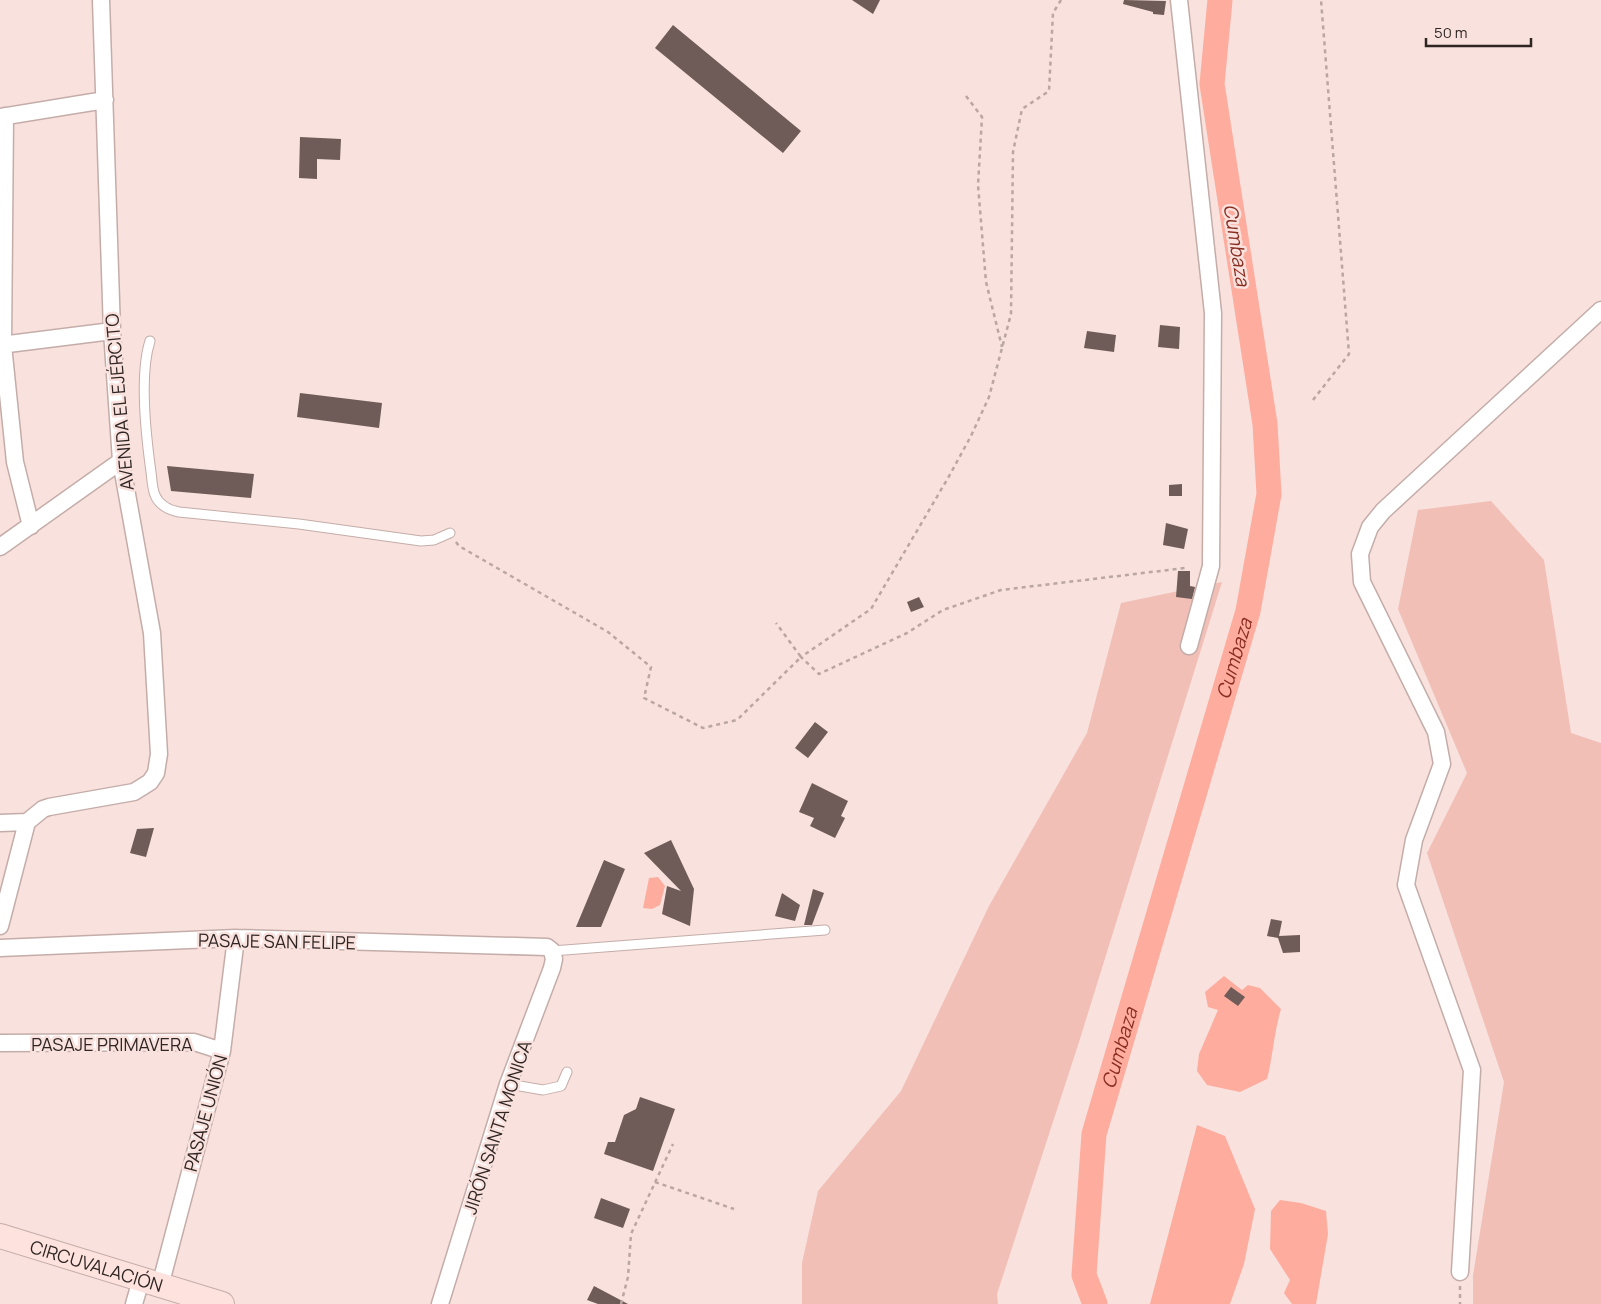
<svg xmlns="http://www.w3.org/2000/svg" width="1601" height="1304" viewBox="0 0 1601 1304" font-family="Manrope,sans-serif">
	<rect width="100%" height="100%" fill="#f9e1dd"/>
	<path fill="#f1bfb6" d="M 1491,501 L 1544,560 L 1571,733 L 1601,743 L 1601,1304 L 1473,1304 L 1473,1276 L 1504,1082 L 1427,853 L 1467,773 L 1398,609 L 1418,510 Z
		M 1222,582 L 1079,1042 L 997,1294 L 998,1304 L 802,1304 L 802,1263 L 818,1191 L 901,1091 L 989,906 L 1087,733 L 1121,603 Z"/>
	<path fill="#fdac9e" d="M 658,877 L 665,886 L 660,905 L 652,909 L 643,908 L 649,878 Z
		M 1224,976 L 1242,990 L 1248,985 L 1260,988 L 1281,1009 C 1274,1032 1273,1056 1267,1079 L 1240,1092 L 1207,1085 L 1197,1071 L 1199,1054 L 1218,1010 L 1208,1007 L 1205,992 Z
		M 1197,1125 L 1225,1136 L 1255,1209 L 1244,1264 L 1230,1304 L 1150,1304 Z
		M 1280,1200 L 1301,1203 L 1326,1211 L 1328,1234 L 1316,1304 L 1292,1304 L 1284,1293 L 1290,1280 L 1270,1249 L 1271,1211 Z"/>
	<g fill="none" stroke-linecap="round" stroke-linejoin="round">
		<path stroke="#fdac9e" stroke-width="25" id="s1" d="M 1095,1304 L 1084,1275 L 1094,1134 L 1248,611 L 1269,494 L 1265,424 L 1212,84 L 1220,0"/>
	</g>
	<path fill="#6f5b57" d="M 852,0 L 880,0 L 873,14 Z
		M 1124,0 L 1166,1 L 1164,15 L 1153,14 L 1153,12 L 1123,4 Z
		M 673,25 L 801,131 L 783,153 L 655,48 Z
		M 300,137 L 341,139 L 340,160 L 317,159 L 317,179 L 299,178 Z
		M 1160,325 L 1180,327 L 1179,349 L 1158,347 Z
		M 1087,331 L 1116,335 L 1114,352 L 1084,348 Z
		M 300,393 L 382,403 L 379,428 L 297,417 Z
		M 167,466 L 254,474 L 251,498 L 171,491 Z
		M 1182,484 L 1182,496 L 1169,496 L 1169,485 Z
		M 1166,523 L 1188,529 L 1184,549 L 1163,545 Z
		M 1178,571 L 1190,571 L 1190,586 L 1195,587 L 1192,599 L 1176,597 Z
		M 919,597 L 924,607 L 911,612 L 907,602 Z
		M 815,722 L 828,732 L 808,758 L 795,748 Z
		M 812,783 L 848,801 L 841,816 L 845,818 L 835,838 L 810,826 L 814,818 L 799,812 Z
		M 154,828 L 146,857 L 130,853 L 137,829 Z
		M 671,840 L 694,889 L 690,926 L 662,914 L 667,886 L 681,891 L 644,853 Z
		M 604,860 L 625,869 L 601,927 L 576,927 Z
		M 813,889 L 824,893 L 812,925 L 804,925 Z
		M 782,893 L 800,905 L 795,921 L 775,916 Z
		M 1271,919 L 1282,921 L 1279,936 L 1300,935 L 1300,952 L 1283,953 L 1278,938 L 1267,936 Z
		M 1231,987 L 1245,997 L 1238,1006 L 1224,996 Z
		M 640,1097 L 675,1109 L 653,1171 L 604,1154 L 608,1142 L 615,1142 L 624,1115 L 636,1109 Z
		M 601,1198 L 630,1209 L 623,1228 L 594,1218 Z
		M 594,1286 L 628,1304 L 598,1304 L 587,1300 Z"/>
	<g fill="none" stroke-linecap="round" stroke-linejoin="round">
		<g stroke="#c4ada9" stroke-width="11">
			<path id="lane" d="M 150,341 C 139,375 146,436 151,472 C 152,479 152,488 155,495 C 159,505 169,510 179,512 L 299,524 L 421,541 L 434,540 L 450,533
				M 552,951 L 825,930
				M 508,1084 L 543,1090 L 561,1086 L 567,1072"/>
		</g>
		<g stroke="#c4ada9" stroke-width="19">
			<path id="street" d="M 1179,0 L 1213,313 L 1211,566 L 1189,646
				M 5,116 L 3,345 L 15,462 L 31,526
				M 0,117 L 105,100
				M 0,345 L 112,331
				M 0,547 L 121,461
				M 0,823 L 27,822 L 43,809 L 49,807 L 134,792 L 150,782 L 156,773 L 159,754 L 152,633 L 121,461 L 112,331 L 101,0
				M 0,926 L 27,822
				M 0,948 L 236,938 L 547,947 L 552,951 L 554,959 L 552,968 L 508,1084 L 440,1304
				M 0,1043 L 194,1042 L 222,1051
				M 1460,1272 L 1472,1070 L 1406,885 L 1414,840 L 1442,764 L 1436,732 L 1362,582 L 1360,554 L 1370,527 L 1383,511 L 1601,310
				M 160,1286 L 222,1051 L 236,938
				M 134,1304 L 141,1280"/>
		</g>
		<g stroke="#c4ada9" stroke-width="26">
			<g id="secondary">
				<path id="s2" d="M 0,1236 L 222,1304"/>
			</g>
		</g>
		<path stroke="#baa6a3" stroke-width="2.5" stroke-dasharray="4 4" stroke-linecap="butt" d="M 1061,0 L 1053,13 L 1049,91 L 1022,109 L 1013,152 L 1011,314 L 989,397 L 971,436 L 948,478 L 871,609 L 801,657 L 819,674 L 907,633 L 943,610 L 1001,590 L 1185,568
			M 966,96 L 982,117 L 978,185 L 986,282 L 1002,347
			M 1313,400 L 1349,354 L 1321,0
			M 456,542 L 459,546 L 608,632 L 651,667 L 644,698 L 703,728 L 737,720 L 801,657 L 776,623
			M 655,1182 L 734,1209
			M 1460,1286 L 1460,1304
			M 621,1304 L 628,1277 L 631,1234 L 673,1144"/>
		<use href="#lane" stroke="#fff" stroke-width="9"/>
		<use href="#street" stroke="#fff" stroke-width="16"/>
		<use href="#secondary" stroke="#fde2de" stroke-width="24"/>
	</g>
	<g text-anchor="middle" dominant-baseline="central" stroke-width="5" stroke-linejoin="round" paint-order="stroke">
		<g font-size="18" fill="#2f2624" stroke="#f9e1dd">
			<text transform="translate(119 402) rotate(-95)">AVENIDA EL EJÉRCITO</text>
			<text transform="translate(277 941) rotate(1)">PASAJE SAN FELIPE</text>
			<text x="112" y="1044">PASAJE PRIMAVERA</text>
			<text transform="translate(205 1113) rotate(-75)">PASAJE UNIÓN</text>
			<text transform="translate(497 1127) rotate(-72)">JIRÓN SANTA MONICA</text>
			<text stroke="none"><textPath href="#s2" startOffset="101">CIRCUVALACIÓN</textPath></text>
		</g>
		<g font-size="19" font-style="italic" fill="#892d21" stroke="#f9e1dd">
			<text transform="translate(1237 245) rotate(81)">Cumbaza</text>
			<text stroke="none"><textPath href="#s1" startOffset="668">Cumbaza</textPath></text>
			<text stroke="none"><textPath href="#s1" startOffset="262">Cumbaza</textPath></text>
		</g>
	</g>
	<path d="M1426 38v8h105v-8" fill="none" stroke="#2f2624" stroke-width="2.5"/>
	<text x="1434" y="38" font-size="15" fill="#2f2624" stroke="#f9e1dd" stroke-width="4" paint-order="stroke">50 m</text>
</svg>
